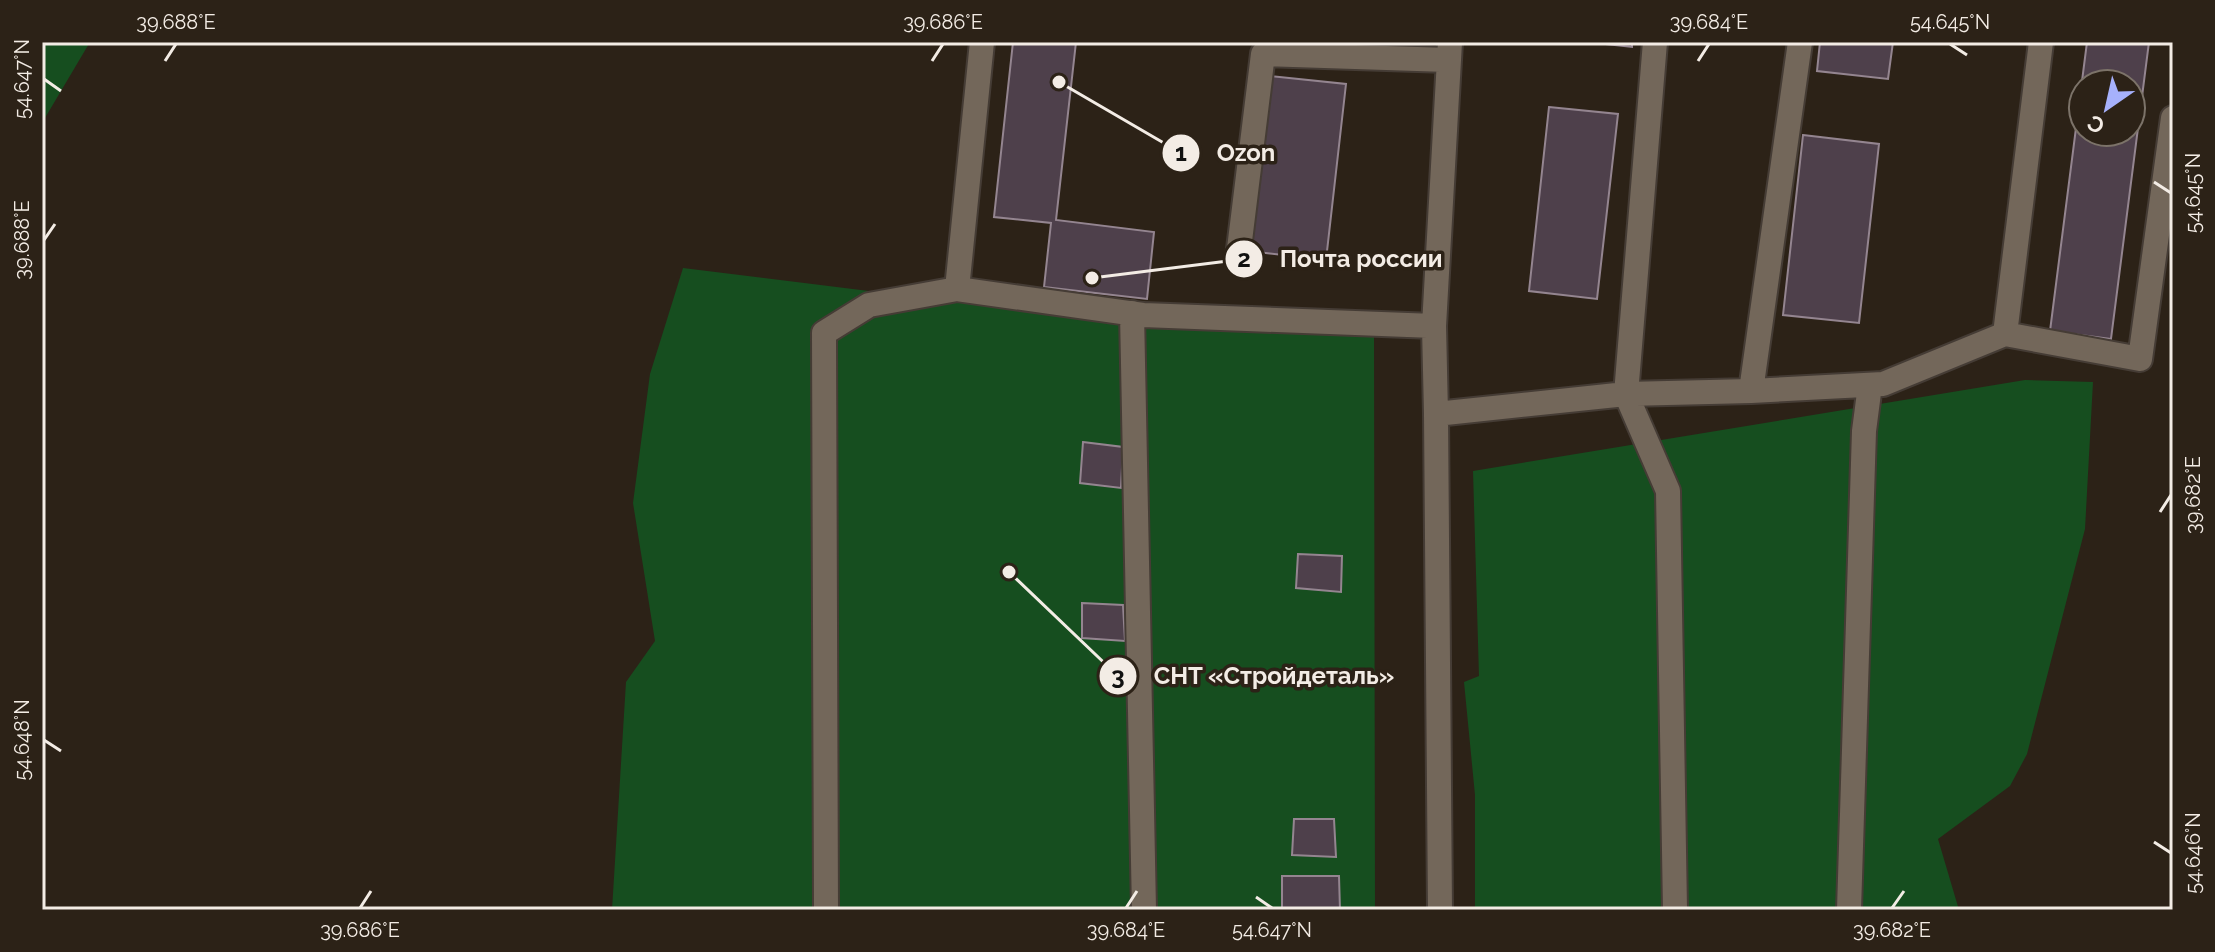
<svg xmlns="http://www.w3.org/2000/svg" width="2215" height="952" viewBox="0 0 2215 952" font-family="Raleway,sans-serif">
	<rect width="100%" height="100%" fill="#2c2217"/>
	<path fill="#164e1f" d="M 42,42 L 90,42 L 42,123 Z
		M 683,268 L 1152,326 L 1374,333 L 1375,910 L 612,910 L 626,682 L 655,641 L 633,503 L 650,374 Z
		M 2025,380 L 2093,382 L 2085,529 L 2027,754 L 2010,786 L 1938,839 L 1959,910 L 1475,910 L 1475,795 L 1464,682 L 1479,676 L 1473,471 Z"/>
	<path fill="#4e404b" stroke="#948590" stroke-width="2" fill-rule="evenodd" d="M 1013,42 L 1076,42 L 1056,220 L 1154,232 L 1147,299 L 1044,287 L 1051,223 L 994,217 Z
		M 1587,42 L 1632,42 L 1632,47 Z
		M 1820,42 L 1893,42 L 1888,79 L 1817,71 Z
		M 2087,42 L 2149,42 L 2111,339 L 2050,331 ZM 2083,84 L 2131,84 L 2131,132 L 2083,132 Z
		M 1269,76 L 1346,84 L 1326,260 L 1249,251 Z
		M 1549,107 L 1618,114 L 1597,299 L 1529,291 Z
		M 1803,135 L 1879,144 L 1859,323 L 1783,315 Z
		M 1083,442 L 1123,447 L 1121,488 L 1080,483 Z
		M 1298,554 L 1342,556 L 1341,592 L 1296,588 Z
		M 1082,603 L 1123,605 L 1125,641 L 1082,638 Z
		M 1294,819 L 1334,819 L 1336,857 L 1292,855 Z
		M 1282,876 L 1339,876 L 1340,910 L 1282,910 Z"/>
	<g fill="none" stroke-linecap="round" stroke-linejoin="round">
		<g stroke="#453c35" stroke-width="28">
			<path id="minor" d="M 982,42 L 957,289 L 1143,315 L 1434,326
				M 1655,42 L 1626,394 L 1668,491 L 1675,910
				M 1238,257 L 1263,54 L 1448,60
				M 1132,313 L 1144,910
				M 2005,334 L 2041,42
				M 1751,391 L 1883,384 L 2005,334 L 2140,359 L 2173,118
				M 1436,414 L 1626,394 L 1751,391 L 1800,42
				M 826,910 L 824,333 L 869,305 L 957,289
				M 1440,910 L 1436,414 L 1434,326 L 1450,42
				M 1849,910 L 1864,431 L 1870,385"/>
		</g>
		<use href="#minor" stroke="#73675a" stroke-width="24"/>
	</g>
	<path fill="none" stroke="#f3ece5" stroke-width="3" d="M 1950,44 L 1967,55M 165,61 L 176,44M 932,61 L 943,44M 1698,61 L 1709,44M 44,79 L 61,91M 2154,182 L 2171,193M 44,240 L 55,224M 2160,512 L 2171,495M 44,740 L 61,751M 2154,842 L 2171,853M 1256,897 L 1272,908M 360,908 L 371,891M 1126,908 L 1137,891M 1892,908 L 1904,891"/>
	<path fill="none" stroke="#f3ece5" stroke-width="3" d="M1059 82L1181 153M1092 278L1244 259M1009 572L1118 676"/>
	<g fill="#f3ece5" stroke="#2c2217" stroke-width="3">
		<circle cx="1059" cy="82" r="8"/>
		<circle cx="1092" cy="278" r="8"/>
		<circle cx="1009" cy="572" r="8"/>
		<circle cx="1181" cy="153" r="20"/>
		<circle cx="1244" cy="259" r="20"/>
		<circle cx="1118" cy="676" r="20"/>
	</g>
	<g font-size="24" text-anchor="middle" font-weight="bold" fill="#111">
		<text x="1181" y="161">1</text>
		<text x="1244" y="267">2</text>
		<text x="1118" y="684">3</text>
	</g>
	<g font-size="24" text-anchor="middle" font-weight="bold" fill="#f3ece5" stroke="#2c2217" stroke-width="7" stroke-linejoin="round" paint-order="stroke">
		<text x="1246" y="161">Ozon</text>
		<text x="1361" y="267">Почта россии</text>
		<text x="1274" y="684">СНТ «Стройдеталь»</text>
	</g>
	<rect width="2215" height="952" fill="none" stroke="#2c2217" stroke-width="88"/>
	<g transform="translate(2107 108) rotate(214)"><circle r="38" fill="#2c2217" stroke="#7c7369" stroke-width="2"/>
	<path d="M0-6L14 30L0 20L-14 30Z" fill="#a6b1fc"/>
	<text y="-12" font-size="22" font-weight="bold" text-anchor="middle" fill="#f3ece5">С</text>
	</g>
	<rect x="44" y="44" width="2127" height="864" fill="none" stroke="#f3ece5" stroke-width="3"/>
	<g font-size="20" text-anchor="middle" fill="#f3ece5">
		<text x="176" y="29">39.688°E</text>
		<text x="943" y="29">39.686°E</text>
		<text x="1709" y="29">39.684°E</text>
		<text x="1950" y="29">54.645°N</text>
		<text transform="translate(22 79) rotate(-90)" y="7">54.647°N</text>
		<text transform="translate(2193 193) rotate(-90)" y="7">54.645°N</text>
		<text transform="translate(22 240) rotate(-90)" y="7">39.688°E</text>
		<text transform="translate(2193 495) rotate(-90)" y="7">39.682°E</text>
		<text transform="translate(22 740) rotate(-90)" y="7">54.648°N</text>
		<text transform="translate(2193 853) rotate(-90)" y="7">54.646°N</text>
		<text x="360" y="937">39.686°E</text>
		<text x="1126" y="937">39.684°E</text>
		<text x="1272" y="937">54.647°N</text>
		<text x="1892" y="937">39.682°E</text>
	</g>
</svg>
